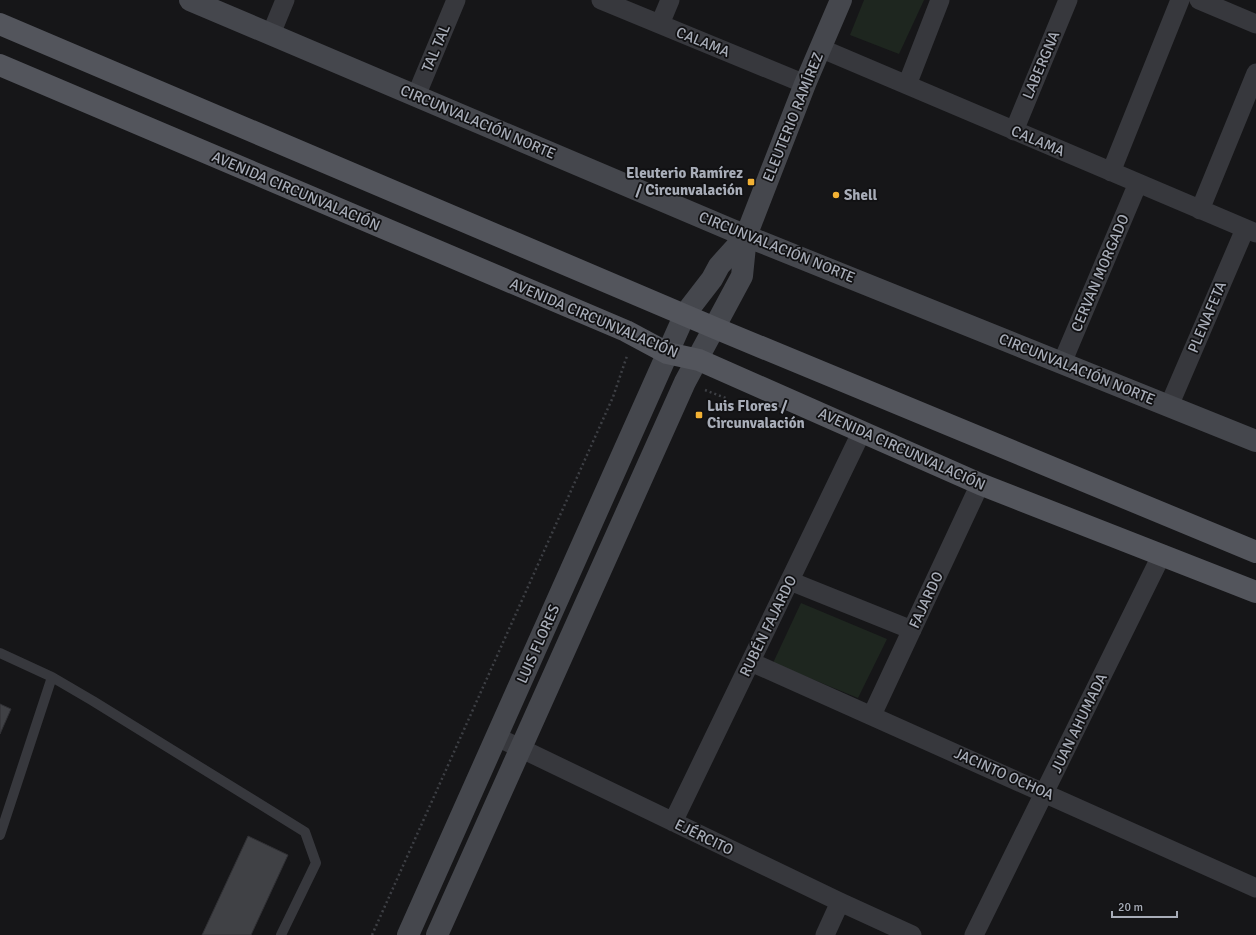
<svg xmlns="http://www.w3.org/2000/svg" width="1256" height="935" viewBox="0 0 1256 935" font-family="Signika,sans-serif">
	<rect width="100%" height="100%" fill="#161618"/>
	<path fill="#1e261f" d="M 864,0 L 924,0 L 899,54 L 850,35 Z
		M 801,603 L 887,639 L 858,698 L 773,663 Z"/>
	<path fill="#404145" stroke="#303034" d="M 0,704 L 11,709 L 0,734 Z
		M 248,836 L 288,855 L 251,935 L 202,935 Z"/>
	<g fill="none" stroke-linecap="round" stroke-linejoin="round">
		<path stroke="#3d3f44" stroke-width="2.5" stroke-dasharray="2 3" stroke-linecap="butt" d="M 705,390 L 728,399
			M 372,935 L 613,397 L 627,356"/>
		<path stroke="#37383d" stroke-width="10" d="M 0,653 L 52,677 L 93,701 L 305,832 L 316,863 L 281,935
			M 0,835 L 52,677"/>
		<path stroke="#37383d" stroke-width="19" d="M 601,0 L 805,84
			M 1199,0 L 1256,24
			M 660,24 L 670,0
			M 271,34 L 285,0
			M 820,48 L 1256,233
			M 907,85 L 940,0
			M 416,96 L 456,0
			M 1014,131 L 1068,0
			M 1111,172 L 1180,0
			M 1200,210 L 1256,73
			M 1062,363 L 1138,183
			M 1169,406 L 1245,229
			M 790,581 L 912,630
			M 751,662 L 1256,888
			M 872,715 L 980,484
			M 497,737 L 840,902 L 912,935
			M 673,822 L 862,431
			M 825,935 L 840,902
			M 974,935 L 1162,554"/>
		<path stroke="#45474d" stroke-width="22" d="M 190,0 L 746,236 L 1256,441
			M 408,935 L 685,314 L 712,279 L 719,266 L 746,236
			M 437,935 L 685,382 L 742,276 L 746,236 L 805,84 L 841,0"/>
		<path stroke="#53555c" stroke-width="22" d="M 0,24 L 715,328 L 1256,552
			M 0,65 L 626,331 L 667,353 L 699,360 L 980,484 L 1256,592"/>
	</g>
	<g fill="#f2b134" stroke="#111113" stroke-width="1.5">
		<rect x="747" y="178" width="8" height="8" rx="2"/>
		<circle cx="836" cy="195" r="4"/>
		<rect x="695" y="411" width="8" height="8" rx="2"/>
	</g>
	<g text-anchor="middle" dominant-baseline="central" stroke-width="3.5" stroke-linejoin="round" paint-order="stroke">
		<g font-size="15" fill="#a8adb8" stroke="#111113">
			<text transform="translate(703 42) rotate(22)">CALAMA</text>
			<text transform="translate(436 48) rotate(-67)">TAL TAL</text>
			<text transform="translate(1041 65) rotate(-67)">LABERGNA</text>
			<text transform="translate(793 117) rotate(-68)">ELEUTERIO RAMÍREZ</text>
			<text transform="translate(478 122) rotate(23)">CIRCUNVALACIÓN NORTE</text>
			<text transform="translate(1038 141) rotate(23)">CALAMA</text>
			<text transform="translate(296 191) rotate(23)">AVENIDA CIRCUNVALACIÓN</text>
			<text transform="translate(777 247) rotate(22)">CIRCUNVALACIÓN NORTE</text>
			<text transform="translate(1100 273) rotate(-67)">CERVAN MORGADO</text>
			<text transform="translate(1207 317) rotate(-67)">PLENAFETA</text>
			<text transform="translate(594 318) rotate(23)">AVENIDA CIRCUNVALACIÓN</text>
			<text transform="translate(1077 369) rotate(22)">CIRCUNVALACIÓN NORTE</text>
			<text transform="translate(902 449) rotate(24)">AVENIDA CIRCUNVALACIÓN</text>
			<text transform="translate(926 600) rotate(-65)">FAJARDO</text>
			<text transform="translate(768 626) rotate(-64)">RUBÉN FAJARDO</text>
			<text transform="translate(538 644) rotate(-66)">LUIS FLORES</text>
			<text transform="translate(1079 723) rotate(-64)">JUAN AHUMADA</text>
			<text transform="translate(1004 774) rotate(24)">JACINTO OCHOA</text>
			<text transform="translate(704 837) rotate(26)">EJÉRCITO</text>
		</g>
		<g font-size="15" font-weight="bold" fill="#a8adb8" stroke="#111113" text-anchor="start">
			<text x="743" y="173" text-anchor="end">Eleuterio Ramírez<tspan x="743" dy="17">/ Circunvalación</tspan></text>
			<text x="844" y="195">Shell</text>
			<text x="707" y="406">Luis Flores /<tspan x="707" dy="17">Circunvalación</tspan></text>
		</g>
	</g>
	<path d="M1112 911v6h65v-6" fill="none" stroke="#a8adb8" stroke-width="2"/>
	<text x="1118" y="911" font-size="12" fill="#a8adb8" stroke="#111113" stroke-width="3" paint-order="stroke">20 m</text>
</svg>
